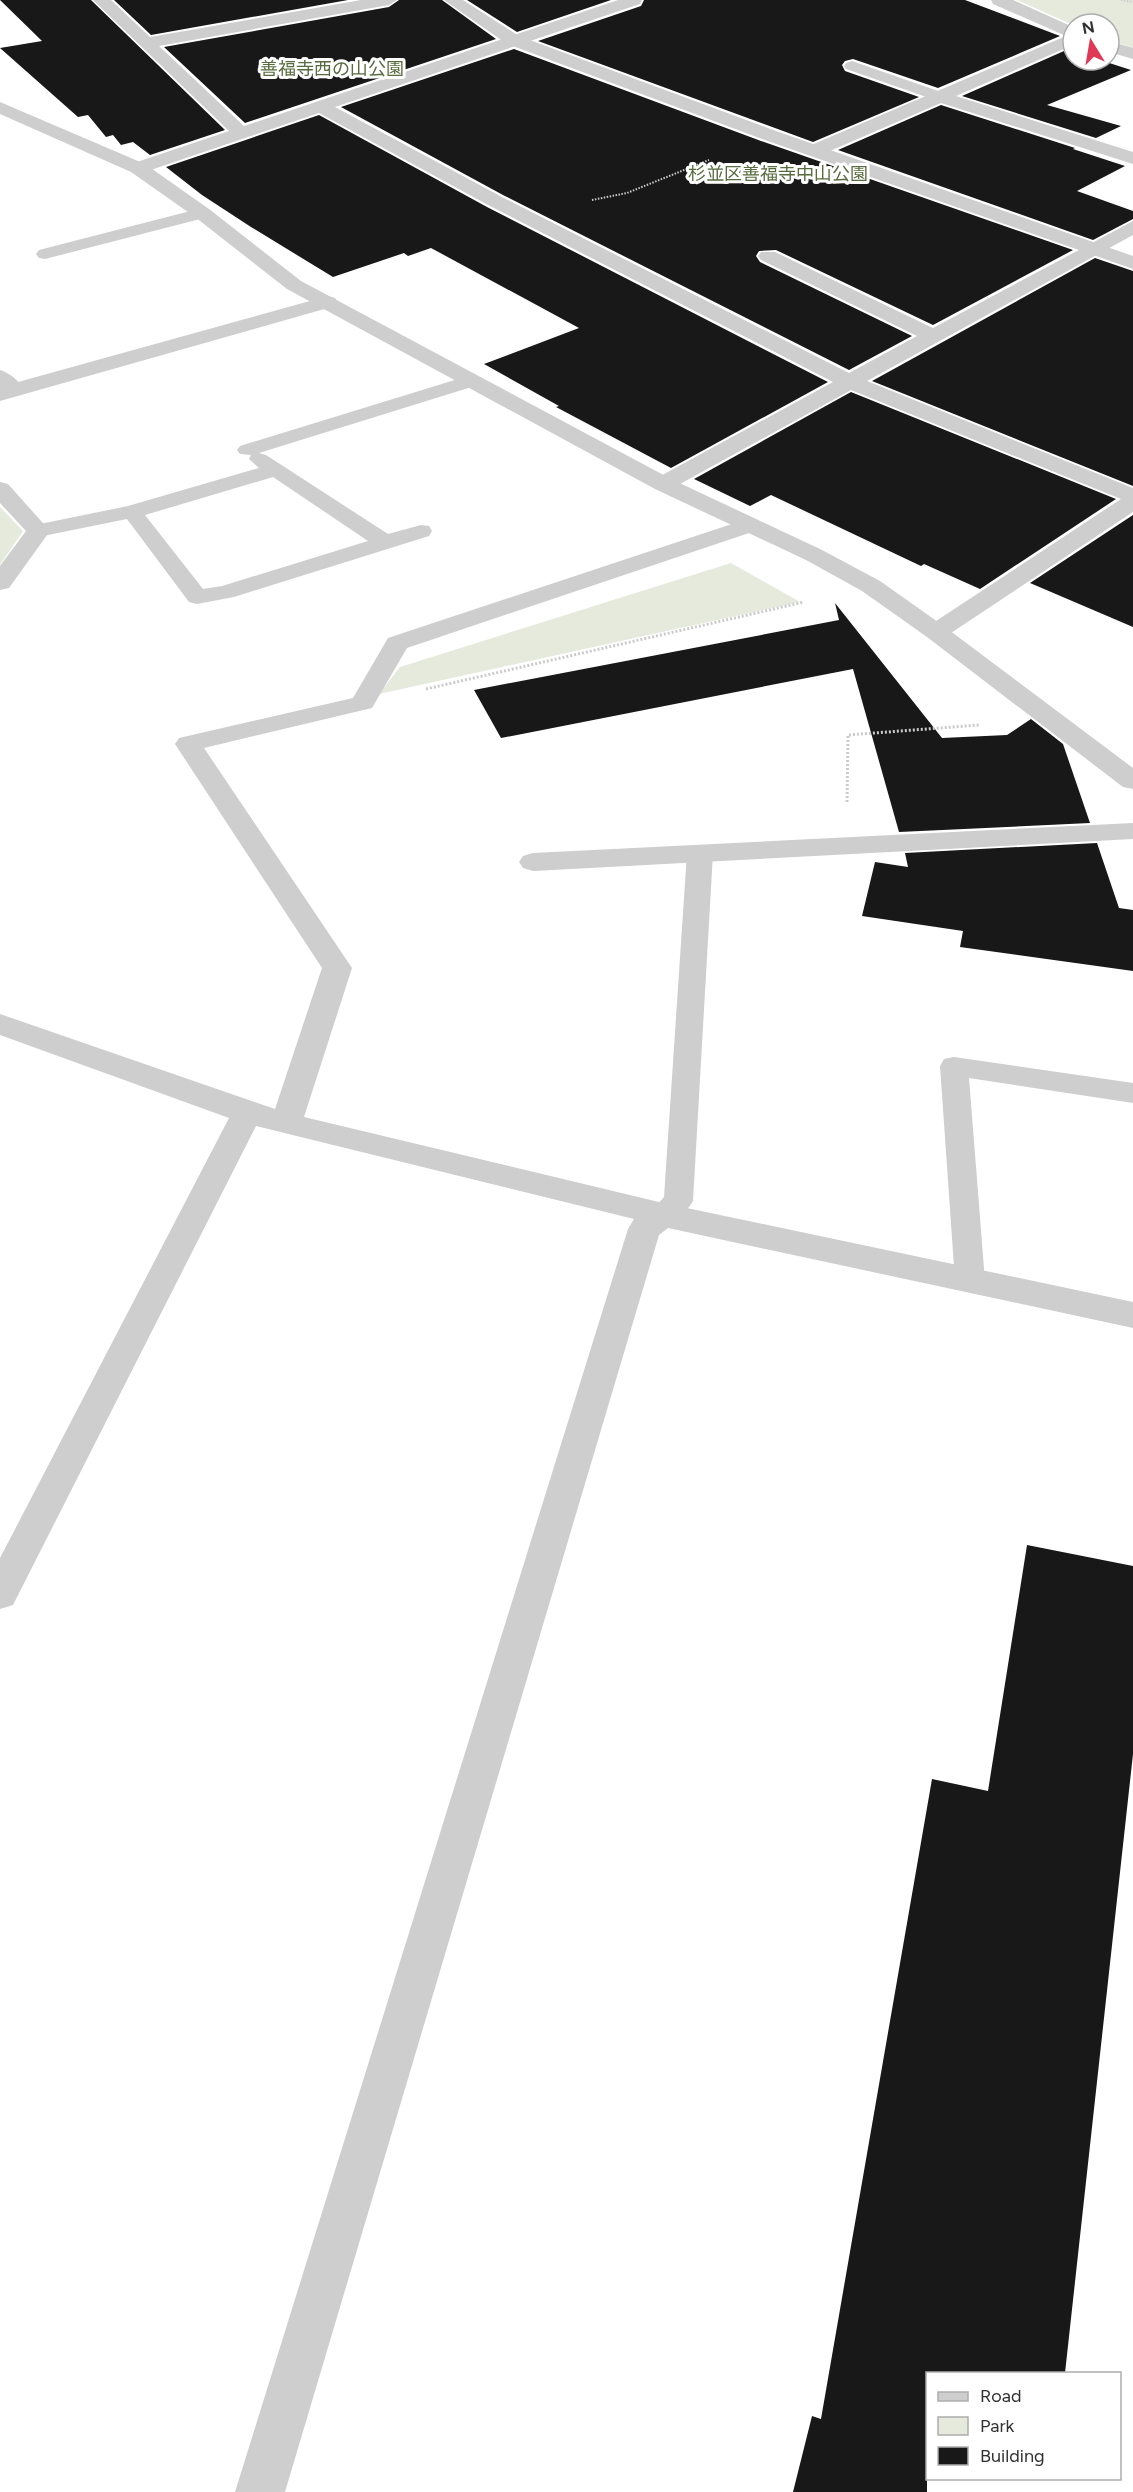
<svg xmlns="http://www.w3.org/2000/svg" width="1133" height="2492" viewBox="0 0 1133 2492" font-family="Figtree,'Noto Sans JP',sans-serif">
	<rect width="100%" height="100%" fill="#fff"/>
	<path fill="#e5eadd" d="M 1017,0 L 1133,0 L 1133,48 L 1109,40 L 1109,24 L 1073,25 Z
		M 0,507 L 23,531 L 0,565 Z
		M 731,563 L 800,602 L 379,694 L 400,667 Z"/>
	<path fill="#181818" d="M 0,0 L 91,0 L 225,130 L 150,155 L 133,142 L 121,145 L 113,135 L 106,137 L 88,115 L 78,117 L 0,48 L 42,41 Z
		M 114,0 L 348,0 L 151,35 Z
		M 399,0 L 442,0 L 496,39 L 245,123 L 164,47 L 389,7 Z
		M 467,0 L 611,0 L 517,32 Z
		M 644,0 L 965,0 L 1060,36 L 938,88 L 853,59 L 845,61 L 842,65 L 845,71 L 919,97 L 813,142 L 538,41 L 641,6 Z
		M 1073,47 L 1073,60 L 1100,60 L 1131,70 L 1047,105 L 1121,126 L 1096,138 L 962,96 Z
		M 514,49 L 761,141 L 1073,250 L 933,325 L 776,250 L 759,251 L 756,256 L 760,262 L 912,336 L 849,370 L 503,195 L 341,107 Z
		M 941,105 L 1075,148 L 1073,149 L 1125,166 L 1077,191 L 1133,211 L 1133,219 L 1093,240 L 838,150 Z
		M 319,115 L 487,207 L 828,382 L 671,468 L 556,407 L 559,406 L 484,364 L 579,328 L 431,248 L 408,256 L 404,253 L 333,277 L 251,227 L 202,195 L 166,167 Z
		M 1095,258 L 1133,271 L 1133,486 L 872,381 Z
		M 851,392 L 1116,499 L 980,589 L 924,564 L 921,566 L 771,495 L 750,506 L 694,479 Z
		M 1133,515 L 1133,627 L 1030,583 Z
		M 835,603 L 942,738 L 1007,735 L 1031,719 L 1063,744 L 1090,823 L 899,832 L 853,669 L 501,738 L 474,690 L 839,620 Z
		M 1097,843 L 1119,908 L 1133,910 L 1133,971 L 960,947 L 963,931 L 862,916 L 875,862 L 908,867 L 905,853 Z
		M 1027,1545 L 1133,1566 L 1133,1754 L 1065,2373 L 927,2373 L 927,2492 L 793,2492 L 812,2416 L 821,2419 L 932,1779 L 988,1791 Z"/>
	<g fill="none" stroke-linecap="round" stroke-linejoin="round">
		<path stroke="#cbcbcb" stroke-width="2" stroke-dasharray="1.5 1.5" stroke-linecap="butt" d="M 1121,0 L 1133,2
			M 592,200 L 627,193 L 709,160"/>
		<path stroke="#cbcbcb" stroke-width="3" stroke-dasharray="2 2" stroke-linecap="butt" d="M 426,689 L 804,602
			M 847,802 L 848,735 L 979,725"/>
		<path fill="#cecece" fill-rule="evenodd" d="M 852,61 L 944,93 L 946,96 L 938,101 L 932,99 L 846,69 L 844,66 L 846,63 Z
			M 202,208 L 208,209 L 211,213 L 208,217 L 45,259 L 39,258 L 36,254 L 39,250 Z
			M 0,370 C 10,373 19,381 25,390 L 22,394 L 8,394 L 0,387 Z
			M 471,375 L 478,377 L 481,381 L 478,385 L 259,453 L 266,455 L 388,534 L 421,525 L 429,526 L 432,531 L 429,536 L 234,597 L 197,604 L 189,602 L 127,519 L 38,537 L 30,536 L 27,531 L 30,526 L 128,506 L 259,468 L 249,459 L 251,455 L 240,454 L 237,450 L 240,446 ZM 273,477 L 368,541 L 222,586 L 203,589 L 145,515 Z
			M 700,845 L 709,848 L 713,853 L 693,1201 C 683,1217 671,1228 653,1222 L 648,1215 L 664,1197 L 687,853 L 691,848 Z
			M 954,1057 L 1133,1083 L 1133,1103 L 969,1078 L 985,1281 L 981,1289 L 970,1292 L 959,1289 L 955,1281 L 940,1066 L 944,1059 Z"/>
		<path fill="#cecece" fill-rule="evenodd" d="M 93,0 L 111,0 L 150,37 L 361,0 L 397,0 L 389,5 L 159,46 L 244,126 L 618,0 L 642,0 L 640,4 L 335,107 L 502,197 L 849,373 L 917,336 L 761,260 L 758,256 L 761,252 L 775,252 L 933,328 L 1133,221 L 1133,235 L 867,381 L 1133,488 L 1133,512 L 945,637 L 936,639 L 927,637 L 924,632 L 927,627 L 1121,499 L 851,390 L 671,489 L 663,491 L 655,489 L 652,484 L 655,479 L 833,382 L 488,205 L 319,113 L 145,172 L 131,172 L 129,168 L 131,164 L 229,131 Z
			M 991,0 L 1013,0 L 1073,27 L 1073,45 L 956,96 L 1133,152 L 1133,164 L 941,103 L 823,154 L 809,154 L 807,150 L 809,146 L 1066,36 L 993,4 Z
			M 1109,41 L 1133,48 L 1133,59 L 1109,52 Z
			M 328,296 L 335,298 L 338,302 L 335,306 L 0,401 L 0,387 Z
			M 0,482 L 8,484 L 50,531 L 9,588 L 0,590 L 0,566 L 26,531 L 0,503 Z
			M 750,518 L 758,520 L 762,525 L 758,530 L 407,648 L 372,708 L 204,748 L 352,968 L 304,1117 L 663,1203 L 1133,1302 L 1133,1328 L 668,1228 L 659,1235 L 285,2492 L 235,2492 L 628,1229 L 634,1219 L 256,1126 L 13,1605 L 0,1609 L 0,1558 L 229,1118 L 0,1035 L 0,1014 L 275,1109 L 322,968 L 175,744 L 179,738 L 353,698 L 388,638 Z
			M 1133,823 L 1133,839 L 533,871 L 523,868 L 519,862 L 523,856 L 533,853 Z"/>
		<path fill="#cecece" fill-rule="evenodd" d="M 444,0 L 463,0 L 519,36 L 776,131 L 1133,256 L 1133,269 L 762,139 L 507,44 Z
			M 0,102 L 145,164 L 209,209 L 301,281 L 671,479 L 822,550 L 880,581 L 945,627 L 1133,768 L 1133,789 L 1123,787 L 927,637 L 862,591 L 806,560 L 655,489 L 287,289 L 195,217 L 131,172 L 0,114 Z"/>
	</g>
	<g text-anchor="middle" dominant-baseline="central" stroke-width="6" stroke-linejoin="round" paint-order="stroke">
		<g font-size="18" fill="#586c3f" stroke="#fff">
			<text x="332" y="69">善福寺西の山公園</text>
			<text x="778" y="174">杉並区善福寺中山公園</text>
		</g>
	</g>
	<rect x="926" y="2372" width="195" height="108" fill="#ffffff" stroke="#adadad" stroke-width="1.5"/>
	<rect x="938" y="2392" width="30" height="9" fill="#cecece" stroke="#adadad" stroke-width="1.5"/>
	<text x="980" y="2402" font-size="18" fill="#313131">Road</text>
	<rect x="938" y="2417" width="30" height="18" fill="#e5eadd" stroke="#adadad" stroke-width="1.5"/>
	<text x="980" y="2432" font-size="18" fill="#313131">Park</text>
	<rect x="938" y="2447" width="30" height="18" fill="#181818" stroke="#adadad" stroke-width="1.5"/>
	<text x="980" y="2462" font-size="18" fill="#313131">Building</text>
	<g transform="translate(1091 42) rotate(349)"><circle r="28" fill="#ffffff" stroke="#adadad" stroke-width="1.5"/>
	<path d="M0-4.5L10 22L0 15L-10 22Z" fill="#e13955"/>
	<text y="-9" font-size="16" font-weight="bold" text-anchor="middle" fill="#313131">N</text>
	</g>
</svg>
